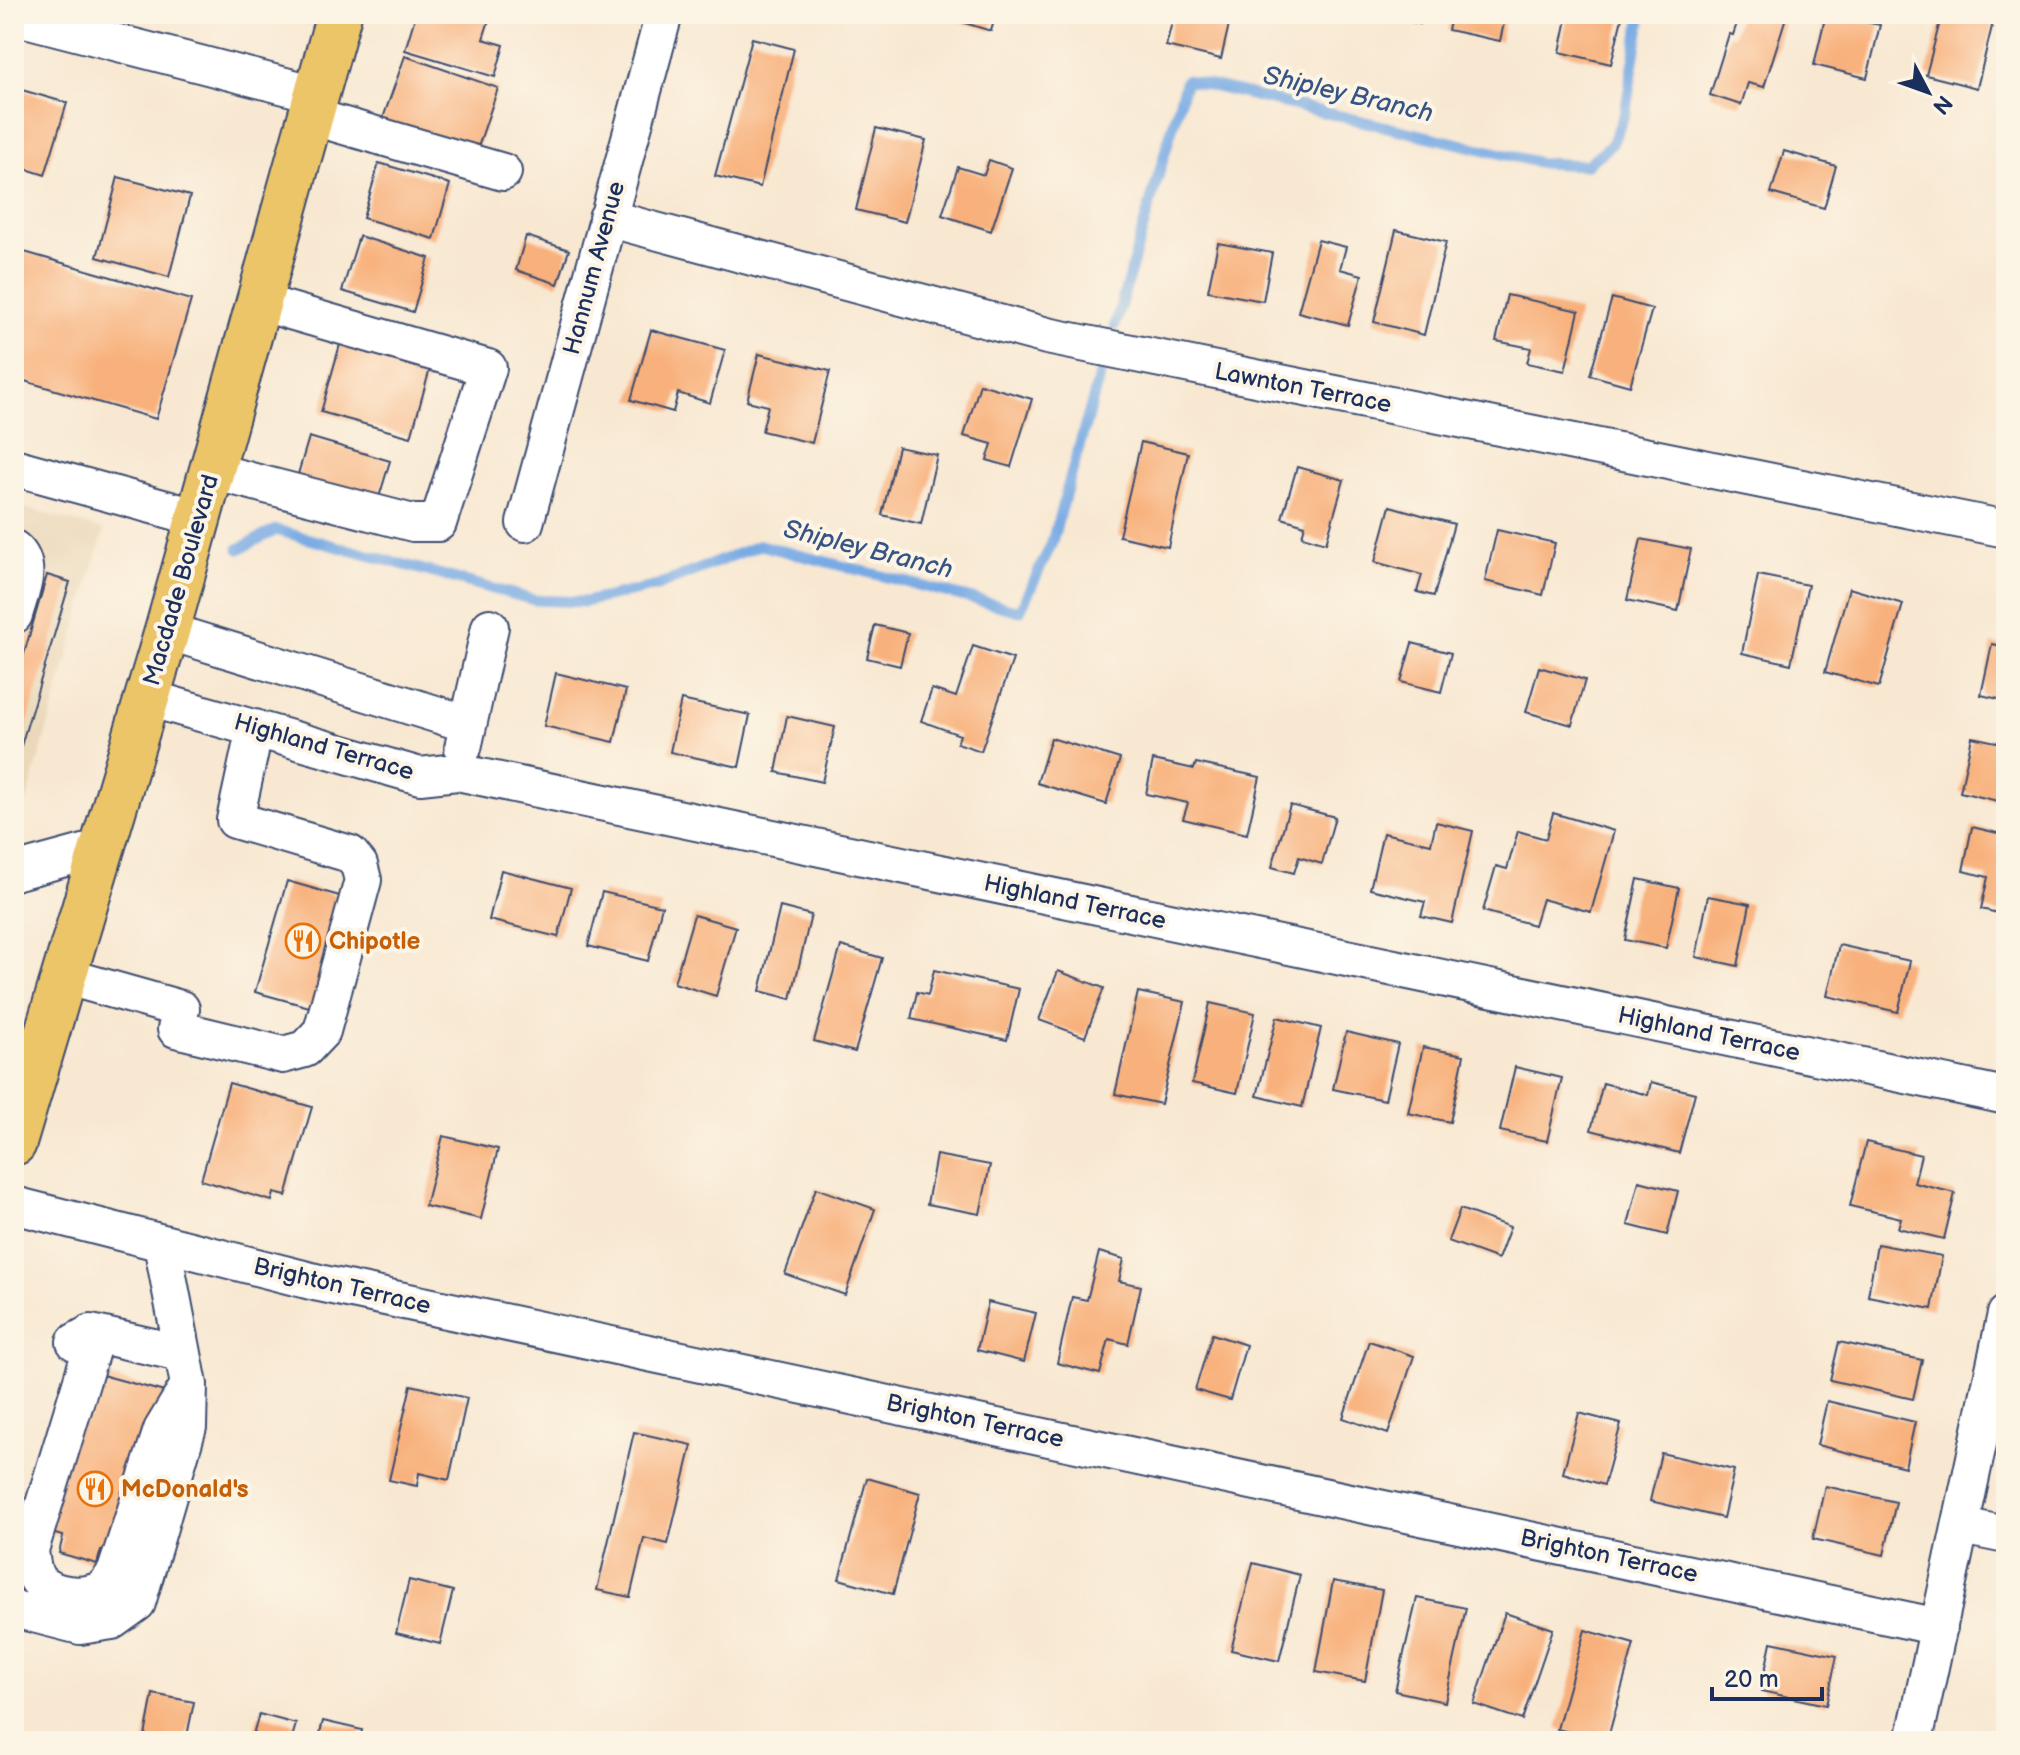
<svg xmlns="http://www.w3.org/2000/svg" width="2020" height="1755" viewBox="0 0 2020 1755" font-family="'Balsamiq Sans',sans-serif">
	<rect width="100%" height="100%" fill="#fcf5e5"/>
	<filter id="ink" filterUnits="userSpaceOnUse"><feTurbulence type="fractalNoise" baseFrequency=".0125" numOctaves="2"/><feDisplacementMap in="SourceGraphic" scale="16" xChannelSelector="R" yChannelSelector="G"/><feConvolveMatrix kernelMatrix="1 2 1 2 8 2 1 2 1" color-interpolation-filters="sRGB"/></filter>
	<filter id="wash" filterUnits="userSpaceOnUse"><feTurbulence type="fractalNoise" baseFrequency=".006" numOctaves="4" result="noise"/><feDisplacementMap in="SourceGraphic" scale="32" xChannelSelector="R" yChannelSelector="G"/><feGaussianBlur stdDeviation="1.8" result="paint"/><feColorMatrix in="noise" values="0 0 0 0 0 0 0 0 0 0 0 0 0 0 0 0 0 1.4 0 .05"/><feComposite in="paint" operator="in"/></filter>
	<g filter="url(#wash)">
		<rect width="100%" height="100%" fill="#f8e8d2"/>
		<path fill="#ebd8ba" d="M 14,505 L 104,530 L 14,846 Z"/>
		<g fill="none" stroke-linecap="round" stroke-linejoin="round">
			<path stroke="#78aae4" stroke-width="11" d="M 1115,325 L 1186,80 L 1541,163 L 1586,165 L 1612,144 L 1625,113 L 1642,14
				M 239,549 L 276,530 L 534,600 L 584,602 L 657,586 L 760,545 L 1020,611 L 1051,545 L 1100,374"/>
		</g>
		<g id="blocks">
			<path fill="#f8b17b" d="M 416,14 L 491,14 L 483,39 L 504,45 L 495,77 L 405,50 Z
				M 954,14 L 996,14 L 991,31 L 952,19 Z
				M 1174,14 L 1231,16 L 1221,59 L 1166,46 Z
				M 1381,14 L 1422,14 L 1420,24 Z
				M 1452,14 L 1506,14 L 1500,41 L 1448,30 Z
				M 1568,14 L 1623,14 L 1611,64 L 1560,52 Z
				M 1740,14 L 1787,14 L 1764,87 L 1748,83 L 1741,105 L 1710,95 L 1729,34 L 1733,35 Z
				M 1826,14 L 1880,25 L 1867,78 L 1814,65 Z
				M 1942,14 L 1995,14 L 1977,88 L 1926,75 Z
				M 752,38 L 794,49 L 760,187 L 715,176 Z
				M 405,56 L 498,88 L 475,156 L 381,124 Z
				M 15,88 L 67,103 L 45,175 L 14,165 Z
				M 876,128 L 926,140 L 905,222 L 856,210 Z
				M 1784,151 L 1836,166 L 1824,208 L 1771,193 Z
				M 989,160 L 1012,168 L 991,231 L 942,215 L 958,167 L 984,175 Z
				M 379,163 L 450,184 L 434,239 L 363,218 Z
				M 118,177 L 190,196 L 169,277 L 97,257 Z
				M 1396,230 L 1446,242 L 1424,335 L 1374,322 Z
				M 359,236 L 429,258 L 413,312 L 342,291 Z
				M 526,236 L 569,250 L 558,284 L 516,270 Z
				M 1318,240 L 1346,247 L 1340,269 L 1362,275 L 1348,325 L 1298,312 Z
				M 1218,243 L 1272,253 L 1263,301 L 1208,291 Z
				M 14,249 L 191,300 L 156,419 L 14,378 Z
				M 1507,295 L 1579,311 L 1565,371 L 1527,363 L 1531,348 L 1496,341 Z
				M 1612,298 L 1652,309 L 1630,386 L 1590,375 Z
				M 651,330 L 725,350 L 710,403 L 678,393 L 673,412 L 631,400 Z
				M 341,341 L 431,365 L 411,437 L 321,412 Z
				M 759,354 L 830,371 L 812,443 L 762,431 L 768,406 L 747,401 Z
				M 980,384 L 1032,399 L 1011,467 L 987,460 L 992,444 L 964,436 Z
				M 309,437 L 390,461 L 377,504 L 296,481 Z
				M 1141,442 L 1188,453 L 1168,547 L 1119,536 Z
				M 898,447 L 937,455 L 921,524 L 882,515 Z
				M 1297,467 L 1344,480 L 1326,543 L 1302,536 L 1305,525 L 1282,518 Z
				M 1390,506 L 1454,524 L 1434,596 L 1417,592 L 1422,575 L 1375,562 Z
				M 1497,530 L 1555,543 L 1543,595 L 1485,581 Z
				M 1641,539 L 1691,549 L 1678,611 L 1627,600 Z
				M 47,575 L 70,582 L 14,769 L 14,688 Z
				M 1758,575 L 1808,585 L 1791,664 L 1742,653 Z
				M 1849,588 L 1903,604 L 1879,687 L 1825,672 Z
				M 875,625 L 908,633 L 900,666 L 867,658 Z
				M 1412,643 L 1451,653 L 1441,692 L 1401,682 Z
				M 1992,644 L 2006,647 L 2006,723 L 1999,721 L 2003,700 L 1981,695 Z
				M 973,646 L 1013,659 L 981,751 L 957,743 L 960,735 L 921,721 L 932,689 L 956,697 Z
				M 1539,667 L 1585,680 L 1572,725 L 1526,712 Z
				M 556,673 L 626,690 L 614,742 L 544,726 Z
				M 681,700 L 750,715 L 739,767 L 670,752 Z
				M 787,716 L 835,727 L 822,782 L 776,772 Z
				M 1972,737 L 2006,744 L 2006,803 L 1960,792 Z
				M 1051,738 L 1120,759 L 1106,804 L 1037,783 Z
				M 1153,760 L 1194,769 L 1196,763 L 1260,777 L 1247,834 L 1183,819 L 1188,803 L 1146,794 Z
				M 1290,805 L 1335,817 L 1322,864 L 1299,857 L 1294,873 L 1272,867 Z
				M 1553,813 L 1614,831 L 1591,912 L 1542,899 L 1534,925 L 1483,911 L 1496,866 L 1507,869 L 1518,831 L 1546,839 Z
				M 1436,822 L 1473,831 L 1452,923 L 1421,916 L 1425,902 L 1370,889 L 1383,833 L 1431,844 Z
				M 1972,827 L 2006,835 L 2006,915 L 1981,909 L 1988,877 L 1963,871 Z
				M 501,870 L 571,888 L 558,937 L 489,920 Z
				M 1638,879 L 1679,888 L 1666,948 L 1625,940 Z
				M 287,881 L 343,897 L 313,1008 L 255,992 Z
				M 602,892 L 662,906 L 648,961 L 588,946 Z
				M 1708,896 L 1750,904 L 1738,966 L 1696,957 Z
				M 780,907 L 811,915 L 791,999 L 760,991 Z
				M 694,915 L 736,927 L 716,996 L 674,983 Z
				M 1839,945 L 1910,961 L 1898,1012 L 1827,996 Z
				M 841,946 L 882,958 L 855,1052 L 814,1041 Z
				M 934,970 L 1019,989 L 1007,1040 L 911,1019 L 917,992 L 928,995 Z
				M 1058,971 L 1104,988 L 1085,1037 L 1039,1020 Z
				M 1138,992 L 1185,1002 L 1161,1104 L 1115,1094 Z
				M 1210,1003 L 1255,1013 L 1237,1093 L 1192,1083 Z
				M 1277,1017 L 1321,1028 L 1302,1107 L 1257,1096 Z
				M 1346,1032 L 1398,1044 L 1385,1100 L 1333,1089 Z
				M 1423,1047 L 1464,1055 L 1450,1122 L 1408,1113 Z
				M 1515,1067 L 1562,1078 L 1547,1141 L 1500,1131 Z
				M 1651,1082 L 1695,1093 L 1679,1153 L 1591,1130 L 1603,1083 L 1648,1095 Z
				M 229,1083 L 312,1107 L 286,1196 L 274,1193 L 272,1201 L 201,1180 Z
				M 443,1136 L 498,1149 L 481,1219 L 425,1206 Z
				M 1866,1142 L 1921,1155 L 1914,1183 L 1955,1193 L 1944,1239 L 1898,1228 L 1901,1218 L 1850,1206 Z
				M 936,1155 L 990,1165 L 980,1214 L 927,1204 Z
				M 1639,1181 L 1678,1191 L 1667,1235 L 1628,1225 Z
				M 816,1188 L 875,1209 L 845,1295 L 785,1274 Z
				M 1460,1209 L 1510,1227 L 1498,1259 L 1448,1241 Z
				M 1877,1244 L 1942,1256 L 1932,1309 L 1868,1296 Z
				M 1099,1252 L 1124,1259 L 1119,1281 L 1141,1286 L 1128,1344 L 1109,1339 L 1100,1374 L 1057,1363 L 1072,1297 L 1087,1300 Z
				M 988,1302 L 1036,1313 L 1024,1362 L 977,1350 Z
				M 1212,1334 L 1246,1345 L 1230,1400 L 1195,1390 Z
				M 1369,1341 L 1414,1356 L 1388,1434 L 1343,1418 Z
				M 1839,1342 L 1922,1360 L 1913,1399 L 1830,1380 Z
				M 91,1372 L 168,1393 L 114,1554 L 101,1550 L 97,1564 L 59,1553 L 63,1536 L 47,1532 Z
				M 411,1385 L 467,1398 L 449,1480 L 419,1473 L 417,1486 L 389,1480 Z
				M 1827,1401 L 1915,1422 L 1905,1467 L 1817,1445 Z
				M 1579,1413 L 1621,1424 L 1604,1485 L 1563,1473 Z
				M 634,1432 L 692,1445 L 668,1544 L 644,1538 L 630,1597 L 597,1590 Z
				M 1661,1453 L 1734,1470 L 1723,1518 L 1650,1501 Z
				M 867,1478 L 920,1493 L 893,1594 L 839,1579 Z
				M 1825,1486 L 1896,1502 L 1884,1555 L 1813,1539 Z
				M 1253,1563 L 1300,1575 L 1279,1661 L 1231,1650 Z
				M 409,1580 L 453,1591 L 440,1644 L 396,1633 Z
				M 1333,1581 L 1382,1590 L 1365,1681 L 1316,1672 Z
				M 1417,1598 L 1466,1608 L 1445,1702 L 1395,1691 Z
				M 1505,1613 L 1553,1629 L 1522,1720 L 1474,1704 Z
				M 1585,1630 L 1634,1644 L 1607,1741 L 1557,1729 Z
				M 1771,1642 L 1837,1656 L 1826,1705 L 1761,1691 Z
				M 153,1694 L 194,1702 L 186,1741 L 144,1741 Z
				M 259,1714 L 296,1724 L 291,1741 L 251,1741 Z
				M 323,1721 L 362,1730 L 360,1741 L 318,1741 Z"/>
		</g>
	</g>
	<g filter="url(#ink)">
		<use href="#blocks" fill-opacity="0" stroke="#3c4b6f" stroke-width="2"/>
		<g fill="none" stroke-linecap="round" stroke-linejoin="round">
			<g stroke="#3c4b6f" stroke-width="40">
				<path id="minor" d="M 14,16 L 316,94
					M 310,116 L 503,172
					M 607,218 L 1047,336 L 2006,529
					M 14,467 L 199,518
					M 212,471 L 413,523 L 438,523 L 488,368 L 259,302
					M 525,523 L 664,14
					M 14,549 C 34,566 20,593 14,615
					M 167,631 L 468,724
					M 148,698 L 420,776 L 457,772 L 2006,1096
					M 463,748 L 490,627
					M 14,872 L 102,848
					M 64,976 L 181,1009
					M 176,1029 L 283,1055 L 305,1049 L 322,1031 L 363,880 L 359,865 L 350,854 L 235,820 L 255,728
					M 14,1205 L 319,1283 L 1939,1627
					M 96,1334 L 30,1550 C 31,1559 32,1572 38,1580 C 50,1596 86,1599 103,1588 C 107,1585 111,1578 115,1574 L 162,1430 L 189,1385
					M 75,1342 L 91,1333 L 180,1353
					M 1962,1526 L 2006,1535
					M 14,1609 L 80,1626 L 112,1621 L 137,1603 L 188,1427 L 189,1385 L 162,1244
					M 1914,1741 L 2006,1314"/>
			</g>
			<g stroke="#3c4b6f" stroke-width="48">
				<path id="major" d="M 14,1143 L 167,631 L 339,14"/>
			</g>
			<use href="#minor" stroke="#fff" stroke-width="36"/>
			<use href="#major" stroke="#edc569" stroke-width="44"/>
		</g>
	</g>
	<defs>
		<g id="restaurant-ring" transform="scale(1.8)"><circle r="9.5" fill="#fcf5e5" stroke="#e8710a" stroke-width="1.5"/><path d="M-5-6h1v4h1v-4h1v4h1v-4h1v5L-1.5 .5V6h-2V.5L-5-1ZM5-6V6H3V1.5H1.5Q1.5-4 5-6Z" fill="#e8710a"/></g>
	</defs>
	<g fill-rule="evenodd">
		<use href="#restaurant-ring" x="303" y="941"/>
		<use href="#restaurant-ring" x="95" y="1489"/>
	</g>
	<g text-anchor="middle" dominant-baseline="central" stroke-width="8" stroke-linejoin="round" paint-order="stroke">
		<g font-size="24" fill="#1b2f5e" stroke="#fcf5e5">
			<text transform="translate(594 268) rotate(-75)">Hannum Avenue</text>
			<text transform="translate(1303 388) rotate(11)">Lawnton Terrace</text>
			<text transform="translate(181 580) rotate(-74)">Macdade Boulevard</text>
			<text transform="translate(324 747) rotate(16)">Highland Terrace</text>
			<text transform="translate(1075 902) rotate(12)">Highland Terrace</text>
			<text transform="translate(1709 1034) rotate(12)">Highland Terrace</text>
			<text transform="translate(342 1286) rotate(13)">Brighton Terrace</text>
			<text transform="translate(975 1421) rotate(12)">Brighton Terrace</text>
			<text transform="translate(1609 1556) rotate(12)">Brighton Terrace</text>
		</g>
		<g font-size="24" font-weight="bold" fill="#c56008" stroke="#fcf5e5" text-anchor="start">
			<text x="329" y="941">Chipotle</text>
			<text x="121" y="1489">McDonald's</text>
		</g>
		<g font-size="26" font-style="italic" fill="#375486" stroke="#fcf5e5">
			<text transform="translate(1348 95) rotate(13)">Shipley Branch</text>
			<text transform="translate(868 550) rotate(14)">Shipley Branch</text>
		</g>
	</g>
	<rect width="2020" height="1755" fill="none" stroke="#fcf5e5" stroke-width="48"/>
	<g transform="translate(1928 92) rotate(131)" stroke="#fcf5e5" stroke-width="6" paint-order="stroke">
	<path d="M0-6L14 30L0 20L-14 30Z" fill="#1b2f5e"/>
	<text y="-12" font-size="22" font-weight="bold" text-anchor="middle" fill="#1b2f5e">N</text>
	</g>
	<path d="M1712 1687v12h110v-12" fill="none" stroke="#1b2f5e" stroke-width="4"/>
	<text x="1724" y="1687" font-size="24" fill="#1b2f5e" stroke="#fcf5e5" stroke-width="6" paint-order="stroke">20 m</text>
</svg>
